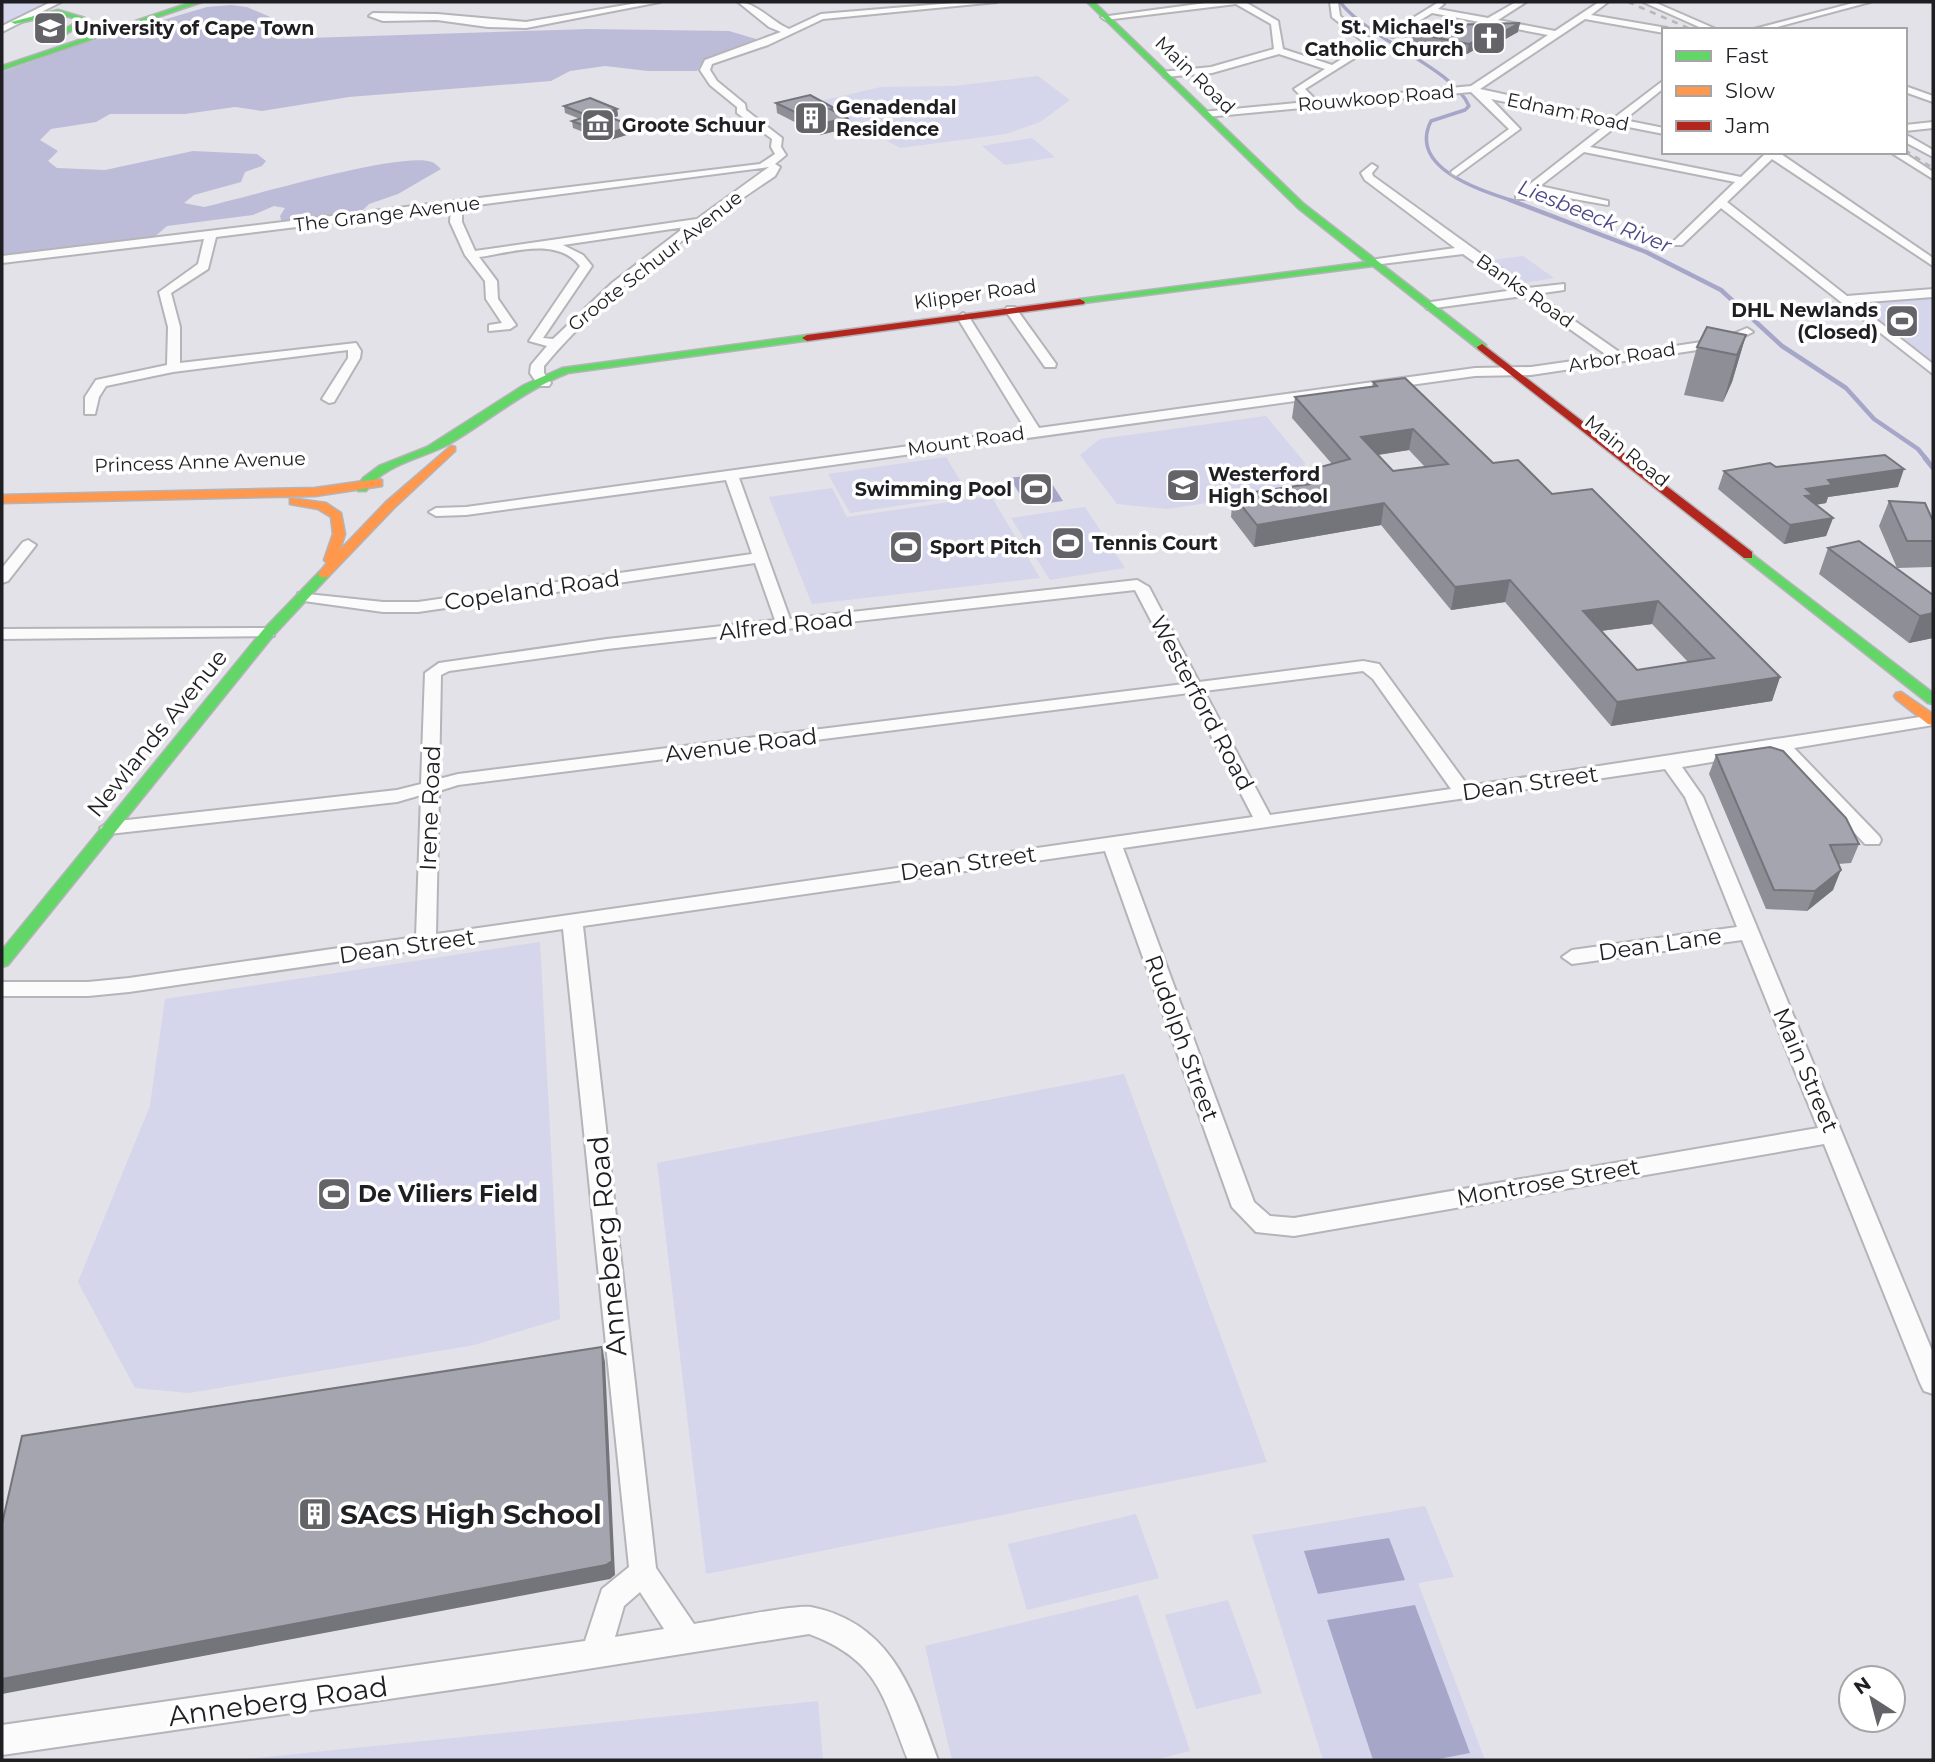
<svg xmlns="http://www.w3.org/2000/svg" width="1935" height="1762" viewBox="0 0 1935 1762" font-family="Montserrat,sans-serif">
	<rect width="100%" height="100%" fill="#e2e2e8"/>
	<path fill="#d5d5eb" d="M 2,2 L 53,2 L 2,25 Z
		M 1038,76 L 1070,100 L 1040,122 L 1006,134 L 900,148 L 816,102 L 881,87 L 954,86 Z
		M 1032,138 L 1055,157 L 1005,165 L 982,146 Z
		M 1523,256 L 1554,278 L 1524,283 L 1493,260 Z
		M 1933,293 L 1933,370 L 1845,300 Z
		M 1266,416 L 1305,463 L 1299,489 L 1167,509 L 1117,504 L 1080,455 L 1100,439 Z
		M 946,457 L 969,495 L 850,513 L 828,474 Z
		M 832,488 L 847,517 L 991,496 L 1040,578 L 812,604 L 769,497 Z
		M 1085,507 L 1125,568 L 1050,580 L 1011,518 Z
		M 540,942 L 560,1319 L 474,1345 L 189,1393 L 135,1388 L 78,1282 L 150,1106 L 165,999 Z
		M 1124,1074 L 1267,1462 L 706,1574 L 657,1163 Z
		M 1425,1506 L 1454,1577 L 1418,1583 L 1485,1760 L 1323,1760 L 1252,1535 Z
		M 1136,1514 L 1159,1578 L 1027,1610 L 1008,1544 Z
		M 1138,1595 L 1190,1751 L 1154,1760 L 952,1760 L 925,1646 Z
		M 1228,1600 L 1262,1693 L 1196,1709 L 1165,1615 Z
		M 818,1701 L 823,1760 L 237,1760 Z"/>
	<path fill="#bcbcd9" d="M 231,5 L 247,7 L 291,26 L 275,34 L 277,39 L 589,29 L 729,31 L 763,41 L 703,60 L 697,71 L 648,71 L 605,66 L 570,71 L 551,81 L 349,97 L 262,111 L 235,107 L 185,114 L 110,114 L 96,122 L 51,129 L 40,140 L 58,151 L 48,161 L 57,168 L 105,170 L 193,151 L 257,154 L 266,161 L 262,166 L 245,172 L 241,182 L 194,195 L 184,203 L 204,207 C 247,198 399,151 432,162 C 435,163 439,167 441,169 L 398,194 L 369,204 L 358,215 L 282,223 L 280,216 L 285,208 L 274,206 L 253,215 L 167,226 L 151,240 L 2,257 L 2,72 L 82,44 L 207,7 Z"/>
	<path fill="#a6a6c9" d="M 1045,473 L 1063,501 L 1027,506 L 1010,478 Z
		M 1389,1538 L 1405,1580 L 1318,1594 L 1304,1551 Z
		M 1415,1605 L 1470,1753 L 1433,1760 L 1373,1760 L 1327,1620 Z"/>
	<g fill="none" stroke-linecap="round" stroke-linejoin="round">
		<path stroke="#a6a6c9" stroke-width="3.5" d="M 1340,2 C 1369,40 1452,67 1469,106 L 1465,110 L 1431,121 C 1407,169 1483,191 1516,202"/>
		<path stroke="#a6a6c9" stroke-width="4.5" d="M 1510,200 L 1646,252 L 1721,290 L 1782,346 L 1846,388 L 1874,419 L 1918,449 L 1927,460"/>
		<path stroke="#a6a6c9" stroke-width="5" d="M 1925,458 L 1933,468"/>
		<g stroke="#b4b4b9" stroke-width="4">
			<path id="street" d="M 51,2 L 61,2 L 2,32 L 2,26 Z
				M 643,2 L 660,2 L 526,28 L 488,27 L 437,20 L 383,21 L 369,16 L 373,13 L 437,14 L 526,22 Z
				M 738,2 C 756,2 772,22 789,29 L 821,14 L 966,2 L 997,2 L 823,19 L 768,45 L 712,64 L 710,70 L 717,81 L 745,104 L 746,110 L 782,138 L 781,147 L 786,155 L 775,164 L 780,167 L 775,176 C 692,232 609,288 544,366 L 544,373 L 551,383 L 549,386 L 539,386 L 530,373 L 531,365 L 547,346 L 529,341 L 580,266 C 557,236 511,253 479,257 L 497,281 L 498,299 L 516,325 L 510,329 L 489,331 L 489,325 L 502,323 L 486,299 L 485,281 L 465,255 L 450,222 L 451,208 L 216,237 L 208,269 L 171,293 L 180,327 L 180,363 L 356,343 L 361,351 L 360,358 L 334,402 L 329,403 L 322,399 L 348,358 L 348,350 L 173,372 L 106,386 L 99,397 L 95,414 L 85,414 L 85,397 L 96,380 L 167,365 L 168,327 L 159,292 L 198,264 L 204,239 L 2,263 L 2,256 L 760,164 L 775,154 L 771,147 L 772,139 L 737,113 L 737,107 L 710,85 L 700,70 L 705,60 L 781,32 L 769,27 ZM 769,167 L 697,219 L 475,251 L 462,222 L 462,207 ZM 685,227 L 612,283 L 553,339 L 543,338 L 592,266 L 583,255 L 563,245 Z
				M 1213,2 L 1245,2 L 1278,21 L 1283,49 L 1332,65 L 1366,44 L 1332,17 L 1330,2 L 1338,2 L 1340,16 L 1377,44 L 1305,89 L 1317,101 L 1471,86 L 1548,35 L 1432,13 L 1393,37 L 1385,35 L 1439,2 L 1444,4 L 1438,9 L 1488,18 L 1516,2 L 1526,2 L 1498,20 L 1555,31 L 1599,2 L 1608,2 L 1591,15 L 1667,28 L 1664,33 L 1585,19 L 1480,89 L 1614,118 L 1664,80 L 1664,88 L 1624,120 L 1664,128 L 1664,134 L 1618,125 L 1590,147 L 1741,177 L 1765,154 L 1763,152 L 1778,152 L 1933,258 L 1933,266 L 1772,159 L 1727,202 L 1847,296 L 1933,289 L 1933,297 L 1855,303 L 1933,364 L 1933,374 L 1721,208 L 1682,245 L 1674,245 L 1674,241 L 1735,182 L 1584,152 L 1540,186 L 1608,201 L 1608,205 L 1534,192 L 1524,199 L 1516,199 L 1516,195 L 1608,123 L 1491,99 L 1520,129 L 1456,176 L 1451,173 L 1452,171 L 1509,129 L 1471,92 L 1206,117 L 1202,112 L 1307,102 L 1294,89 L 1325,69 L 1279,54 L 1212,73 L 1164,77 L 1161,72 L 1211,67 L 1274,49 L 1271,24 L 1236,4 L 1105,20 L 1101,17 Z
				M 1643,2 L 1654,2 L 1718,30 L 1706,30 Z
				M 1857,2 L 1870,2 L 1766,30 L 1750,30 Z
				M 1905,86 L 1933,96 L 1933,102 L 1905,92 Z
				M 1933,122 L 1933,128 L 1905,131 L 1905,125 Z
				M 1905,134 L 1933,150 L 1933,157 L 1905,142 Z
				M 1890,152 L 1903,152 L 1933,172 L 1933,179 Z
				M 1372,164 L 1377,167 L 1372,173 L 1373,176 L 1528,288 L 1564,284 L 1564,290 L 1536,294 L 1622,354 L 1721,339 L 1747,328 L 1753,332 L 1724,346 L 1531,375 L 1475,376 L 739,478 L 790,619 L 1137,580 L 1149,587 L 1199,682 L 1363,661 L 1379,664 L 1468,786 L 1933,715 L 1933,725 L 1794,748 L 1879,836 L 1881,840 L 1879,844 L 1865,844 L 1777,751 L 1682,767 L 1703,797 L 1933,1353 L 1933,1394 L 1924,1391 L 1920,1383 L 1824,1144 L 1294,1236 L 1256,1232 L 1232,1207 L 1105,851 L 583,926 L 656,1568 L 694,1624 C 716,1621 794,1604 811,1607 C 892,1623 913,1692 938,1760 L 908,1760 C 883,1697 879,1660 809,1634 L 492,1684 L 2,1755 L 2,1725 L 585,1641 L 602,1589 L 629,1567 L 563,929 L 129,992 L 88,996 L 2,996 L 2,982 L 88,982 L 129,978 L 416,937 L 421,795 L 397,802 L 109,834 L 100,828 L 109,822 L 397,790 L 421,784 L 425,673 L 439,663 L 607,639 L 775,620 L 755,563 L 418,612 L 383,612 L 304,601 L 298,599 L 298,593 L 383,602 L 418,602 L 752,554 L 726,480 L 466,515 L 436,516 L 429,512 L 436,508 L 466,507 L 1026,430 L 957,317 L 963,313 L 969,317 L 1039,428 L 1475,368 L 1531,367 L 1608,356 L 1523,296 L 1427,309 L 1425,306 L 1431,302 L 1514,290 L 1463,254 L 1373,265 L 1371,263 L 1377,259 L 1455,248 L 1365,180 L 1361,173 ZM 1135,590 L 1184,684 L 458,774 L 439,779 L 441,675 L 449,671 L 607,649 ZM 1363,671 L 1373,679 L 1451,789 L 1270,815 L 1204,691 ZM 1189,693 L 1253,817 L 436,934 L 439,791 L 458,785 ZM 1665,769 L 1685,797 L 1737,927 L 1572,950 L 1562,957 L 1572,964 L 1742,940 L 1818,1128 L 1294,1218 L 1270,1216 L 1254,1202 L 1123,848 ZM 640,1592 L 664,1629 L 615,1637 L 624,1606 Z
				M 1007,307 L 1015,307 L 1056,364 L 1055,367 L 1045,367 L 1005,310 Z
				M 28,540 L 36,545 L 8,581 L 2,583 L 2,568 L 23,542 Z
				M 268,628 L 274,630 L 274,636 L 2,639 L 2,629 Z"/>
		</g>
		<g stroke="#b4b4b9" stroke-width="3">
			<path id="fast" d="M 192,2 L 202,2 L 2,70 L 2,66 Z
				M 1087,2 L 1094,2 L 1304,204 L 1486,345 L 1486,349 L 1478,349 L 1373,266 L 1076,304 L 1075,302 L 1080,299 L 1366,262 L 1298,208 Z
				M 58,10 L 85,18 C 77,29 53,45 40,40 L 72,25 L 77,19 L 58,14 L 15,24 L 11,22 Z
				M 807,335 L 811,336 L 811,340 L 568,373 C 525,390 491,419 451,443 C 423,459 385,463 366,491 L 358,491 L 356,488 L 363,478 L 379,466 L 427,447 L 524,385 L 562,368 Z
				M 1748,551 L 1933,693 L 1933,704 L 1928,703 L 1744,558 L 1742,555 Z
				M 324,570 L 330,574 L 328,577 L 273,636 L 8,965 L 2,967 L 2,950 L 263,630 L 320,571 Z"/>
		</g>
		<g stroke="#b4b4b9" stroke-width="3">
			<path id="slow" d="M 451,446 L 455,447 L 455,451 L 394,508 L 328,577 L 320,577 L 318,574 L 327,563 L 324,560 L 333,534 L 331,517 L 318,509 L 290,504 L 290,498 L 326,503 L 341,513 L 345,534 L 340,550 L 386,502 Z
				M 378,479 L 382,480 L 382,486 L 315,496 L 2,503 L 2,495 L 315,488 Z
				M 1901,692 L 1933,714 L 1933,725 L 1928,724 L 1896,699 L 1894,696 L 1896,693 Z"/>
		</g>
		<g stroke="#b4b4b9" stroke-width="3">
			<path id="jam" d="M 1080,299 L 1085,302 L 1084,304 L 807,341 L 802,338 L 807,335 Z
				M 1482,344 L 1752,552 L 1752,558 L 1744,558 L 1478,349 L 1477,347 Z"/>
		</g>
		<use href="#street" fill="#fbfbfc" fill-rule="evenodd"/>
		<use href="#fast" fill="#63d668" fill-rule="evenodd"/>
		<use href="#slow" fill="#ff974d" fill-rule="evenodd"/>
		<use href="#jam" fill="#b3261e" fill-rule="evenodd"/>
		<path stroke="#b7b7b8" stroke-width="2.5" stroke-dasharray="6 6" stroke-linecap="butt" d="M 1628,2 L 1693,30
			M 1905,150 L 1933,168"/>
	</g>
	<path fill="#8e8e97" fill-rule="evenodd" d="M 1407,26 L 1518,32 L 1482,52 L 1474,50 L 1467,54 L 1405,41 Z
		M 776,103 L 834,111 L 848,128 L 820,135 L 777,113 Z
		M 564,106 L 617,109 L 618,116 L 612,118 L 633,133 L 607,141 L 573,128 L 572,121 L 580,119 L 565,113 Z
		M 1746,335 L 1732,382 L 1723,402 L 1684,395 L 1697,347 Z
		M 1373,382 L 1493,463 L 1552,494 L 1780,677 L 1772,701 L 1611,726 L 1505,602 L 1451,610 L 1381,525 L 1254,547 L 1231,517 L 1233,495 L 1300,485 L 1302,472 L 1332,464 L 1292,418 L 1295,397 L 1372,387 ZM 1409,450 L 1425,467 L 1393,471 L 1378,455 ZM 1652,624 L 1688,662 L 1637,670 L 1601,631 Z
		M 1776,467 L 1898,487 L 1828,497 L 1826,503 L 1816,505 L 1833,518 L 1826,536 L 1784,544 L 1718,489 L 1724,471 Z
		M 1889,501 L 1933,521 L 1933,564 L 1932,567 L 1897,568 L 1879,526 Z
		M 1828,548 L 1933,595 L 1933,638 L 1909,643 L 1819,574 Z
		M 1716,755 L 1859,844 L 1851,863 L 1838,864 L 1833,890 L 1807,911 L 1766,909 L 1709,774 Z"/>
	<path fill="#74747b" d="M 1520,23 L 1518,32 L 1482,52 L 1484,42 Z
		M 1476,40 L 1474,50 L 1467,54 L 1469,44 Z
		M 617,109 L 618,116 L 602,121 L 601,114 Z
		M 847,118 L 848,128 L 820,135 L 820,124 Z
		M 633,126 L 633,133 L 607,141 L 606,134 Z
		M 1746,335 L 1732,382 L 1723,402 L 1737,355 Z
		M 1413,429 L 1409,450 L 1357,458 L 1361,437 Z
		M 1904,469 L 1898,487 L 1828,497 L 1826,503 L 1801,507 L 1806,489 L 1828,480 Z
		M 1384,503 L 1381,525 L 1254,547 L 1257,525 Z
		M 1833,518 L 1826,536 L 1784,544 L 1790,525 Z
		M 1510,580 L 1505,602 L 1451,610 L 1455,587 Z
		M 1658,601 L 1652,624 L 1578,634 L 1583,611 Z
		M 1933,613 L 1933,638 L 1909,643 L 1920,616 Z
		M 1780,677 L 1772,701 L 1611,726 L 1617,702 Z
		M 1841,870 L 1833,890 L 1807,911 L 1815,891 Z
		M 602,1347 L 605,1362 L 615,1575 L 610,1579 L 2,1694 L 2,1679 Z"/>
	<path fill="#a5a5b0" stroke="#74747b" stroke-width="2" fill-rule="evenodd" d="M 1520,23 L 1484,42 L 1476,40 L 1469,44 L 1406,32 L 1407,26 Z
		M 810,95 L 834,108 L 830,109 L 847,118 L 820,124 L 776,103 Z
		M 590,98 L 617,109 L 601,114 L 633,126 L 606,134 L 572,121 L 589,116 L 564,106 Z
		M 1707,327 L 1746,335 L 1737,355 L 1697,347 Z
		M 1405,378 L 1493,463 L 1518,460 L 1552,494 L 1592,489 L 1780,677 L 1617,702 L 1510,580 L 1455,587 L 1384,503 L 1257,525 L 1233,495 L 1311,484 L 1302,472 L 1350,459 L 1295,397 L 1377,386 L 1373,382 ZM 1413,429 L 1448,464 L 1393,471 L 1361,437 ZM 1658,601 L 1714,658 L 1637,670 L 1583,611 Z
		M 1885,455 L 1904,469 L 1828,480 L 1832,485 L 1806,489 L 1813,495 L 1805,496 L 1833,518 L 1790,525 L 1724,471 L 1770,463 L 1776,467 Z
		M 1889,501 L 1925,503 L 1933,521 L 1933,541 L 1907,541 Z
		M 1859,541 L 1933,595 L 1933,613 L 1920,616 L 1828,548 Z
		M 1770,747 L 1783,751 L 1846,818 L 1859,844 L 1830,845 L 1841,870 L 1815,891 L 1774,890 L 1716,755 Z
		M 602,1347 L 612,1561 L 606,1565 L 2,1679 L 2,1524 L 22,1436 Z"/>
	<defs>
		<g id="university-square" transform="scale(1.75)"><rect x="-9" y="-9" width="18" height="18" rx="4" fill="#636368" stroke="#fff"/><path d="M0-5L7-2L0 1L-7-2ZM-4 1L0 2.5L4 1V4Q0 6-4 4Z" fill="#fff"/></g>
		<g id="church-square" transform="scale(1.75)"><rect x="-9" y="-9" width="18" height="18" rx="4" fill="#636368" stroke="#fff"/><path d="M-1.2-6h2.4v3.5h3.3v2.4h-3.3V6h-2.4V-.1h-3.3v-2.4h3.3Z" fill="#fff"/></g>
		<g id="building-square" transform="scale(1.75)"><rect x="-9" y="-9" width="18" height="18" rx="4" fill="#636368" stroke="#fff"/><path d="M-4-6H4V6H1V3H-1V6H-4ZM-2.5-4.3h1.7v1.8h-1.7ZM.8-4.3h1.7v1.8H.8ZM-2.5-1h1.7V.8h-1.7ZM.8-1h1.7V.8H.8Z" fill="#fff"/></g>
		<g id="museum-square" transform="scale(1.75)"><rect x="-9" y="-9" width="18" height="18" rx="4" fill="#636368" stroke="#fff"/><path d="M0-6L6-3V-2H-6V-3ZM-5-1h2V3h-2ZM-1-1h2V3h-2ZM3-1h2V3H3ZM-6 4H6V6H-6Z" fill="#fff"/></g>
		<g id="stadium-square" transform="scale(1.75)"><rect x="-9" y="-9" width="18" height="18" rx="4" fill="#636368" stroke="#fff"/><path d="M0-5a6.5 5 0 1 0 0 10a6.5 5 0 1 0 0-10ZM-3.5-1.8h7v3.6h-7Z" fill="#fff"/></g>
		<g id="school-square" transform="scale(1.75)"><rect x="-9" y="-9" width="18" height="18" rx="4" fill="#636368" stroke="#fff"/><path d="M0-5L7-2L0 1L-7-2ZM-4 1L0 2.5L4 1V4Q0 6-4 4Z" fill="#fff"/></g>
	</defs>
	<g fill-rule="evenodd">
		<use href="#university-square" x="50" y="28"/>
		<use href="#church-square" x="1489" y="38"/>
		<use href="#building-square" x="811" y="118"/>
		<use href="#museum-square" x="598" y="125"/>
		<use href="#stadium-square" x="1902" y="321"/>
		<use href="#school-square" x="1183" y="485"/>
		<use href="#stadium-square" x="1036" y="489"/>
		<use href="#stadium-square" x="1068" y="543"/>
		<use href="#stadium-square" x="906" y="547"/>
		<use href="#stadium-square" x="334" y="1194"/>
		<use href="#building-square" x="315" y="1514"/>
	</g>
	<g text-anchor="middle" dominant-baseline="central" stroke-width="7" stroke-linejoin="round" paint-order="stroke">
		<g font-size="19" font-weight="bold" fill="#1f1f23" stroke="#fff" text-anchor="start">
			<text x="1464" y="27" text-anchor="end">St. Michael's<tspan x="1464" dy="22">Catholic Church</tspan></text>
			<text x="74" y="28">University of Cape Town</text>
			<text x="836" y="107">Genadendal<tspan x="836" dy="22">Residence</tspan></text>
			<text x="622" y="125">Groote Schuur</text>
			<text x="1878" y="310" text-anchor="end">DHL Newlands<tspan x="1878" dy="22">(Closed)</tspan></text>
			<text x="1208" y="474">Westerford<tspan x="1208" dy="22">High School</tspan></text>
			<text x="1012" y="489" text-anchor="end">Swimming Pool</text>
			<text x="1092" y="543">Tennis Court</text>
			<text x="930" y="547">Sport Pitch</text>
		</g>
		<g font-size="19" fill="#1f1f23" stroke="#fff">
			<text transform="translate(1195 75) rotate(44)">Main Road</text>
			<text transform="translate(1376 98) rotate(-5)">Rouwkoop Road</text>
			<text transform="translate(1568 112) rotate(12)">Ednam Road</text>
			<text transform="translate(387 214) rotate(-7)">The Grange Avenue</text>
			<text transform="translate(655 261) rotate(-38)">Groote Schuur Avenue</text>
			<text transform="translate(1525 291) rotate(35)">Banks Road</text>
			<text transform="translate(975 294) rotate(-8)">Klipper Road</text>
			<text transform="translate(1622 357) rotate(-9)">Arbor Road</text>
			<text transform="translate(966 441) rotate(-8)">Mount Road</text>
			<text transform="translate(1627 451) rotate(39)">Main Road</text>
			<text transform="translate(200 462) rotate(-2)">Princess Anne Avenue</text>
		</g>
		<g font-size="21" font-style="italic" fill="#4c4986" stroke="#fff">
			<text transform="translate(1595 216) rotate(22)">Liesbeeck River</text>
		</g>
		<g font-size="23" fill="#1f1f23" stroke="#fff">
			<text transform="translate(532 590) rotate(-8)">Copeland Road</text>
			<text transform="translate(786 625) rotate(-6)">Alfred Road</text>
			<text transform="translate(1202 703) rotate(62)">Westerford Road</text>
			<text transform="translate(157 733) rotate(-51)">Newlands Avenue</text>
			<text transform="translate(741 745) rotate(-7)">Avenue Road</text>
			<text transform="translate(1530 783) rotate(-8)">Dean Street</text>
			<text transform="translate(430 808) rotate(-88)">Irene Road</text>
			<text transform="translate(968 863) rotate(-8)">Dean Street</text>
			<text transform="translate(1660 944) rotate(-8)">Dean Lane</text>
			<text transform="translate(407 946) rotate(-8)">Dean Street</text>
			<text transform="translate(1182 1038) rotate(70)">Rudolph Street</text>
			<text transform="translate(1806 1070) rotate(67)">Main Street</text>
			<text transform="translate(1548 1182) rotate(-10)">Montrose Street</text>
		</g>
		<g font-size="23" font-weight="bold" fill="#1f1f23" stroke="#fff" text-anchor="start">
			<text x="358" y="1194">De Viliers Field</text>
		</g>
		<g font-size="28" fill="#1f1f23" stroke="#fff">
			<text transform="translate(607 1246) rotate(-95)">Anneberg Road</text>
			<text transform="translate(278 1701) rotate(-8)">Anneberg Road</text>
		</g>
		<g font-size="28" font-weight="bold" fill="#1f1f23" stroke="#fff" text-anchor="start">
			<text x="340" y="1514">SACS High School</text>
		</g>
	</g>
	<rect width="1935" height="1762" fill="none" stroke="#1f1f23" stroke-width="7"/>
	<rect x="1662" y="28" width="245" height="126" fill="#ffffff" stroke="#a5a5a7" stroke-width="2"/>
	<rect x="1676" y="51" width="35" height="10" fill="#63d668" stroke="#a5a5a7" stroke-width="2"/>
	<text x="1725" y="63" font-size="21" fill="#1f1f23">Fast</text>
	<rect x="1676" y="86" width="35" height="10" fill="#ff974d" stroke="#a5a5a7" stroke-width="2"/>
	<text x="1725" y="98" font-size="21" fill="#1f1f23">Slow</text>
	<rect x="1676" y="121" width="35" height="10" fill="#b3261e" stroke="#a5a5a7" stroke-width="2"/>
	<text x="1725" y="133" font-size="21" fill="#1f1f23">Jam</text>
	<g transform="translate(1872 1699) rotate(324)"><circle r="33" fill="#ffffff" stroke="#a5a5a7" stroke-width="2"/>
	<path d="M0-5L12 26L0 18L-12 26Z" fill="#636368"/>
	<text y="-10" font-size="19" font-weight="bold" text-anchor="middle" fill="#1f1f23">N</text>
	</g>
</svg>
